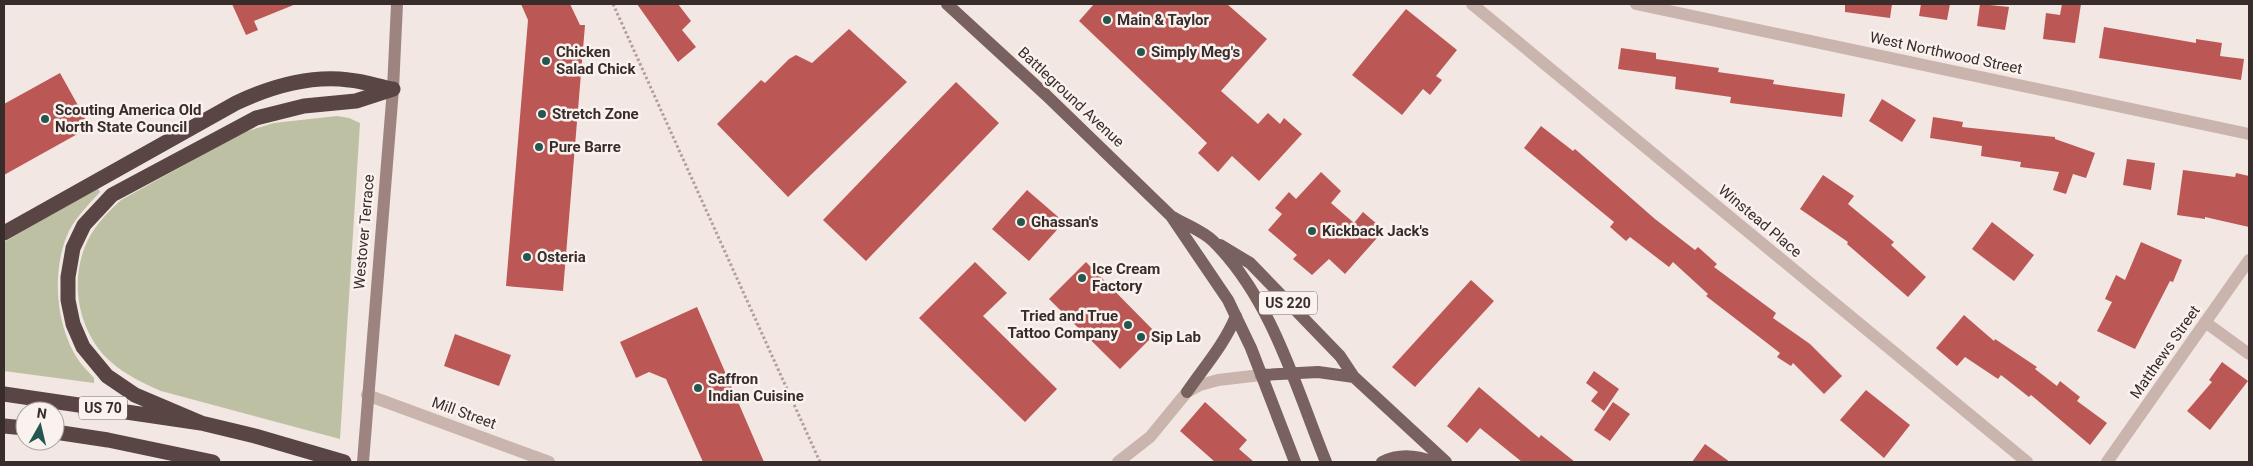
<svg xmlns="http://www.w3.org/2000/svg" width="2253" height="466" viewBox="0 0 2253 466" font-family="Roboto,sans-serif">
	<rect width="100%" height="100%" fill="#f2e7e2"/>
	<path fill="#bdc0a3" d="M 337,116 L 349,118 L 360,123 L 340,439 L 161,391 C 143,383 126,375 111,362 C 77,332 68,278 89,238 C 97,223 109,211 121,200 L 244,132 L 274,123 Z
		M 98,188 L 100,192 C 89,204 77,216 69,231 C 51,269 55,326 79,361 C 83,367 89,372 94,378 L 94,383 L 4,371 L 4,242 Z"/>
	<path fill="#bb5856" d="M 232,4 L 296,4 L 254,21 L 258,30 L 246,35 Z
		M 521,4 L 570,4 L 580,25 L 585,25 L 563,291 L 506,286 L 528,20 Z
		M 637,4 L 678,4 L 691,21 L 682,30 L 696,47 L 678,62 Z
		M 1094,4 L 1227,4 L 1267,39 L 1221,91 L 1258,124 L 1268,113 L 1280,124 L 1284,118 L 1302,134 L 1259,181 L 1232,156 L 1218,172 L 1198,153 L 1207,143 L 1079,21 Z
		M 1845,4 L 1892,4 L 1890,18 L 1845,12 Z
		M 1921,4 L 1950,4 L 1947,20 L 1919,16 Z
		M 1980,4 L 2009,7 L 2005,30 L 1977,26 Z
		M 2062,4 L 2081,4 L 2075,43 L 2043,39 L 2046,13 L 2060,15 Z
		M 1406,9 L 1457,50 L 1436,76 L 1442,80 L 1430,95 L 1423,89 L 1402,115 L 1352,75 Z
		M 2104,27 L 2196,43 L 2196,39 L 2222,43 L 2220,56 L 2244,59 L 2241,80 L 2099,58 Z
		M 849,29 L 907,82 L 788,197 L 717,124 L 761,80 L 765,83 L 789,59 L 796,55 L 812,63 Z
		M 1621,48 L 1656,53 L 1656,59 L 1719,68 L 1718,72 L 1774,80 L 1773,84 L 1845,94 L 1842,117 L 1730,103 L 1731,97 L 1675,89 L 1676,77 L 1618,69 Z
		M 60,73 L 90,127 L 4,175 L 4,104 Z
		M 956,82 L 999,123 L 866,261 L 823,220 Z
		M 1882,99 L 1916,120 L 1902,142 L 1869,121 Z
		M 1933,117 L 1963,122 L 1962,127 L 2055,137 L 2055,139 L 2095,153 L 2086,178 L 2073,174 L 2066,194 L 2053,190 L 2059,172 L 2020,167 L 2021,162 L 1981,156 L 1982,146 L 1930,138 Z
		M 1541,126 L 1573,151 L 1575,149 L 1655,219 L 1695,250 L 1698,247 L 1717,264 L 1714,267 L 1776,313 L 1773,318 L 1810,344 L 1842,376 L 1824,394 L 1793,363 L 1791,366 L 1777,357 L 1780,353 L 1706,296 L 1708,294 L 1673,262 L 1669,267 L 1630,237 L 1626,241 L 1610,227 L 1614,222 L 1524,148 Z
		M 2127,159 L 2155,163 L 2151,190 L 2123,185 Z
		M 2183,170 L 2235,177 L 2236,173 L 2249,176 L 2249,227 L 2205,217 L 2205,219 L 2177,215 Z
		M 1321,172 L 1341,191 L 1331,203 L 1354,223 L 1363,212 L 1377,224 L 1379,229 L 1377,238 L 1345,274 L 1329,259 L 1312,275 L 1293,259 L 1297,255 L 1268,230 L 1282,214 L 1275,208 L 1289,192 L 1296,199 Z
		M 1823,175 L 1854,196 L 1848,204 L 1894,242 L 1891,245 L 1926,277 L 1908,297 L 1847,244 L 1848,242 L 1800,209 Z
		M 1027,190 L 1064,222 L 1029,261 L 992,229 Z
		M 1992,222 L 2034,255 L 2014,281 L 1972,249 Z
		M 2141,242 L 2182,260 L 2173,282 L 2170,281 L 2135,349 L 2097,331 L 2112,302 L 2105,299 L 2116,275 L 2125,280 Z
		M 975,262 L 1007,293 L 983,316 L 1057,389 L 1025,422 L 919,318 Z
		M 1086,262 L 1156,333 L 1120,369 L 1049,299 Z
		M 1471,280 L 1494,301 L 1415,387 L 1392,367 Z
		M 697,307 L 764,462 L 703,462 L 666,379 L 649,372 L 636,378 L 620,342 Z
		M 1964,315 L 1994,341 L 1995,339 L 2037,367 L 2035,369 L 2057,386 L 2060,381 L 2080,397 L 2077,401 L 2107,423 L 2090,445 L 2031,395 L 2029,397 L 2001,375 L 1998,379 L 1965,357 L 1957,366 L 1936,348 Z
		M 455,334 L 511,355 L 499,386 L 444,366 Z
		M 2222,362 L 2248,381 L 2210,430 L 2187,411 L 2212,382 L 2209,380 Z
		M 1594,371 L 1619,389 L 1604,411 L 1591,401 L 1598,392 L 1586,383 Z
		M 1479,387 L 1539,438 L 1541,435 L 1575,462 L 1522,462 L 1480,428 L 1467,443 L 1447,426 Z
		M 1866,390 L 1910,425 L 1884,458 L 1840,420 Z
		M 1205,402 L 1247,440 L 1239,449 L 1254,462 L 1215,462 L 1180,431 Z
		M 1613,402 L 1630,414 L 1610,441 L 1594,430 Z
		M 1705,444 L 1730,462 L 1692,462 Z"/>
	<g fill="none" stroke-linecap="round" stroke-linejoin="round">
		<path stroke="#b59e99" stroke-width="3" stroke-dasharray="2.5 2.5" stroke-linecap="butt" d="M 613,4 L 820,462"/>
		<path stroke="#c9b4ae" stroke-width="12" d="M 1472,4 L 2027,462
			M 1636,4 L 2249,134
			M 2205,322 L 2249,354
			M 2107,462 L 2249,260"/>
		<path stroke="#c9b4ae" stroke-width="12" d="M 367,395 L 549,462
			M 1118,462 L 1150,437 L 1187,392 L 1200,385 L 1218,380 L 1261,375"/>
		<path stroke="#9d8480" stroke-width="12" d="M 363,462 L 393,89 L 397,4"/>
		<path stroke="#79615f" stroke-width="12" d="M 947,4 L 1046,95 L 1171,216 L 1228,300 L 1251,348 L 1295,462
			M 1173,217 C 1186,225 1203,231 1213,241 C 1272,299 1296,388 1326,462
			M 1220,245 L 1250,263 L 1340,356 L 1354,377
			M 1261,375 L 1318,372 L 1354,377 L 1446,462
			M 1187,392 C 1204,367 1224,345 1236,316
			M 1382,462 C 1398,454 1416,455 1433,462"/>
		<path stroke="#594644" stroke-width="15" d="M 4,233 L 236,103 C 270,87 311,75 349,80 C 363,81 377,86 391,89
			M 4,394 L 201,423 L 255,436 L 344,462
			M 201,423 L 135,395 L 107,376 L 83,347 L 73,324 L 68,300 L 68,277 L 73,248 L 84,225 L 112,195 L 256,118 L 304,106 L 356,101 L 393,89
			M 4,426 L 25,428
			M 55,432 L 108,440 L 213,462"/>
	</g>
	<g fill="#25574e" stroke="#f9f2ee" stroke-width="2">
		<circle cx="1107" cy="20" r="5"/>
		<circle cx="1141" cy="52" r="5"/>
		<circle cx="546" cy="61" r="5"/>
		<circle cx="542" cy="114" r="5"/>
		<circle cx="45" cy="119" r="5"/>
		<circle cx="539" cy="147" r="5"/>
		<circle cx="1021" cy="222" r="5"/>
		<circle cx="1312" cy="231" r="5"/>
		<circle cx="527" cy="257" r="5"/>
		<circle cx="1082" cy="278" r="5"/>
		<circle cx="1128" cy="325" r="5"/>
		<circle cx="1141" cy="337" r="5"/>
		<circle cx="698" cy="388" r="5"/>
	</g>
	<g text-anchor="middle" dominant-baseline="central" stroke-width="5" stroke-linejoin="round" paint-order="stroke">
		<g fill="#f9f2ee" stroke="#736866" stroke-width="1">
			<rect x="1259" y="291.5" width="58" height="23" rx="4"/>
			<rect x="79" y="396.5" width="48" height="23" rx="4"/>
		</g>
		<g font-size="14" font-weight="bold" fill="#392d2c">
			<text x="1288" y="303">US 220</text>
			<text x="103" y="408">US 70</text>
		</g>
		<g font-size="15" font-weight="bold" fill="#392d2c" stroke="#f9f2ee" text-anchor="start">
			<text x="1117" y="20">Main &amp; Taylor</text>
			<text x="556" y="52">Chicken<tspan x="556" dy="17">Salad Chick</tspan></text>
			<text x="1151" y="52">Simply Meg's</text>
			<text x="55" y="110">Scouting America Old<tspan x="55" dy="17">North State Council</tspan></text>
			<text x="552" y="114">Stretch Zone</text>
			<text x="549" y="147">Pure Barre</text>
			<text x="1031" y="222">Ghassan's</text>
			<text x="1322" y="231">Kickback Jack's</text>
			<text x="537" y="257">Osteria</text>
			<text x="1092" y="269">Ice Cream<tspan x="1092" dy="17">Factory</tspan></text>
			<text x="1118" y="316" text-anchor="end">Tried and True<tspan x="1118" dy="17">Tattoo Company</tspan></text>
			<text x="1151" y="337">Sip Lab</text>
			<text x="708" y="379">Saffron<tspan x="708" dy="17">Indian Cuisine</tspan></text>
		</g>
		<g font-size="15" fill="#392d2c" stroke="#f9f2ee">
			<text transform="translate(1946 53) rotate(12)">West Northwood Street</text>
			<text transform="translate(1071 97) rotate(43)">Battleground Avenue</text>
			<text transform="translate(1760 221) rotate(40)">Winstead Place</text>
			<text transform="translate(364 232) rotate(-85)">Westover Terrace</text>
			<text transform="translate(2165 352) rotate(-55)">Matthews Street</text>
			<text transform="translate(464 413) rotate(20)">Mill Street</text>
		</g>
	</g>
	<rect width="2253" height="466" fill="none" stroke="#392d2c" stroke-width="10"/>
	<g transform="translate(40 426) rotate(8)"><circle r="24" fill="#f9f2ee" stroke="#aca3a0"/>
	<path d="M0-4L9 19L0 12L-9 19Z" fill="#25574e"/>
	<text y="-8" font-size="14" font-weight="bold" text-anchor="middle" fill="#392d2c">N</text>
	</g>
</svg>
